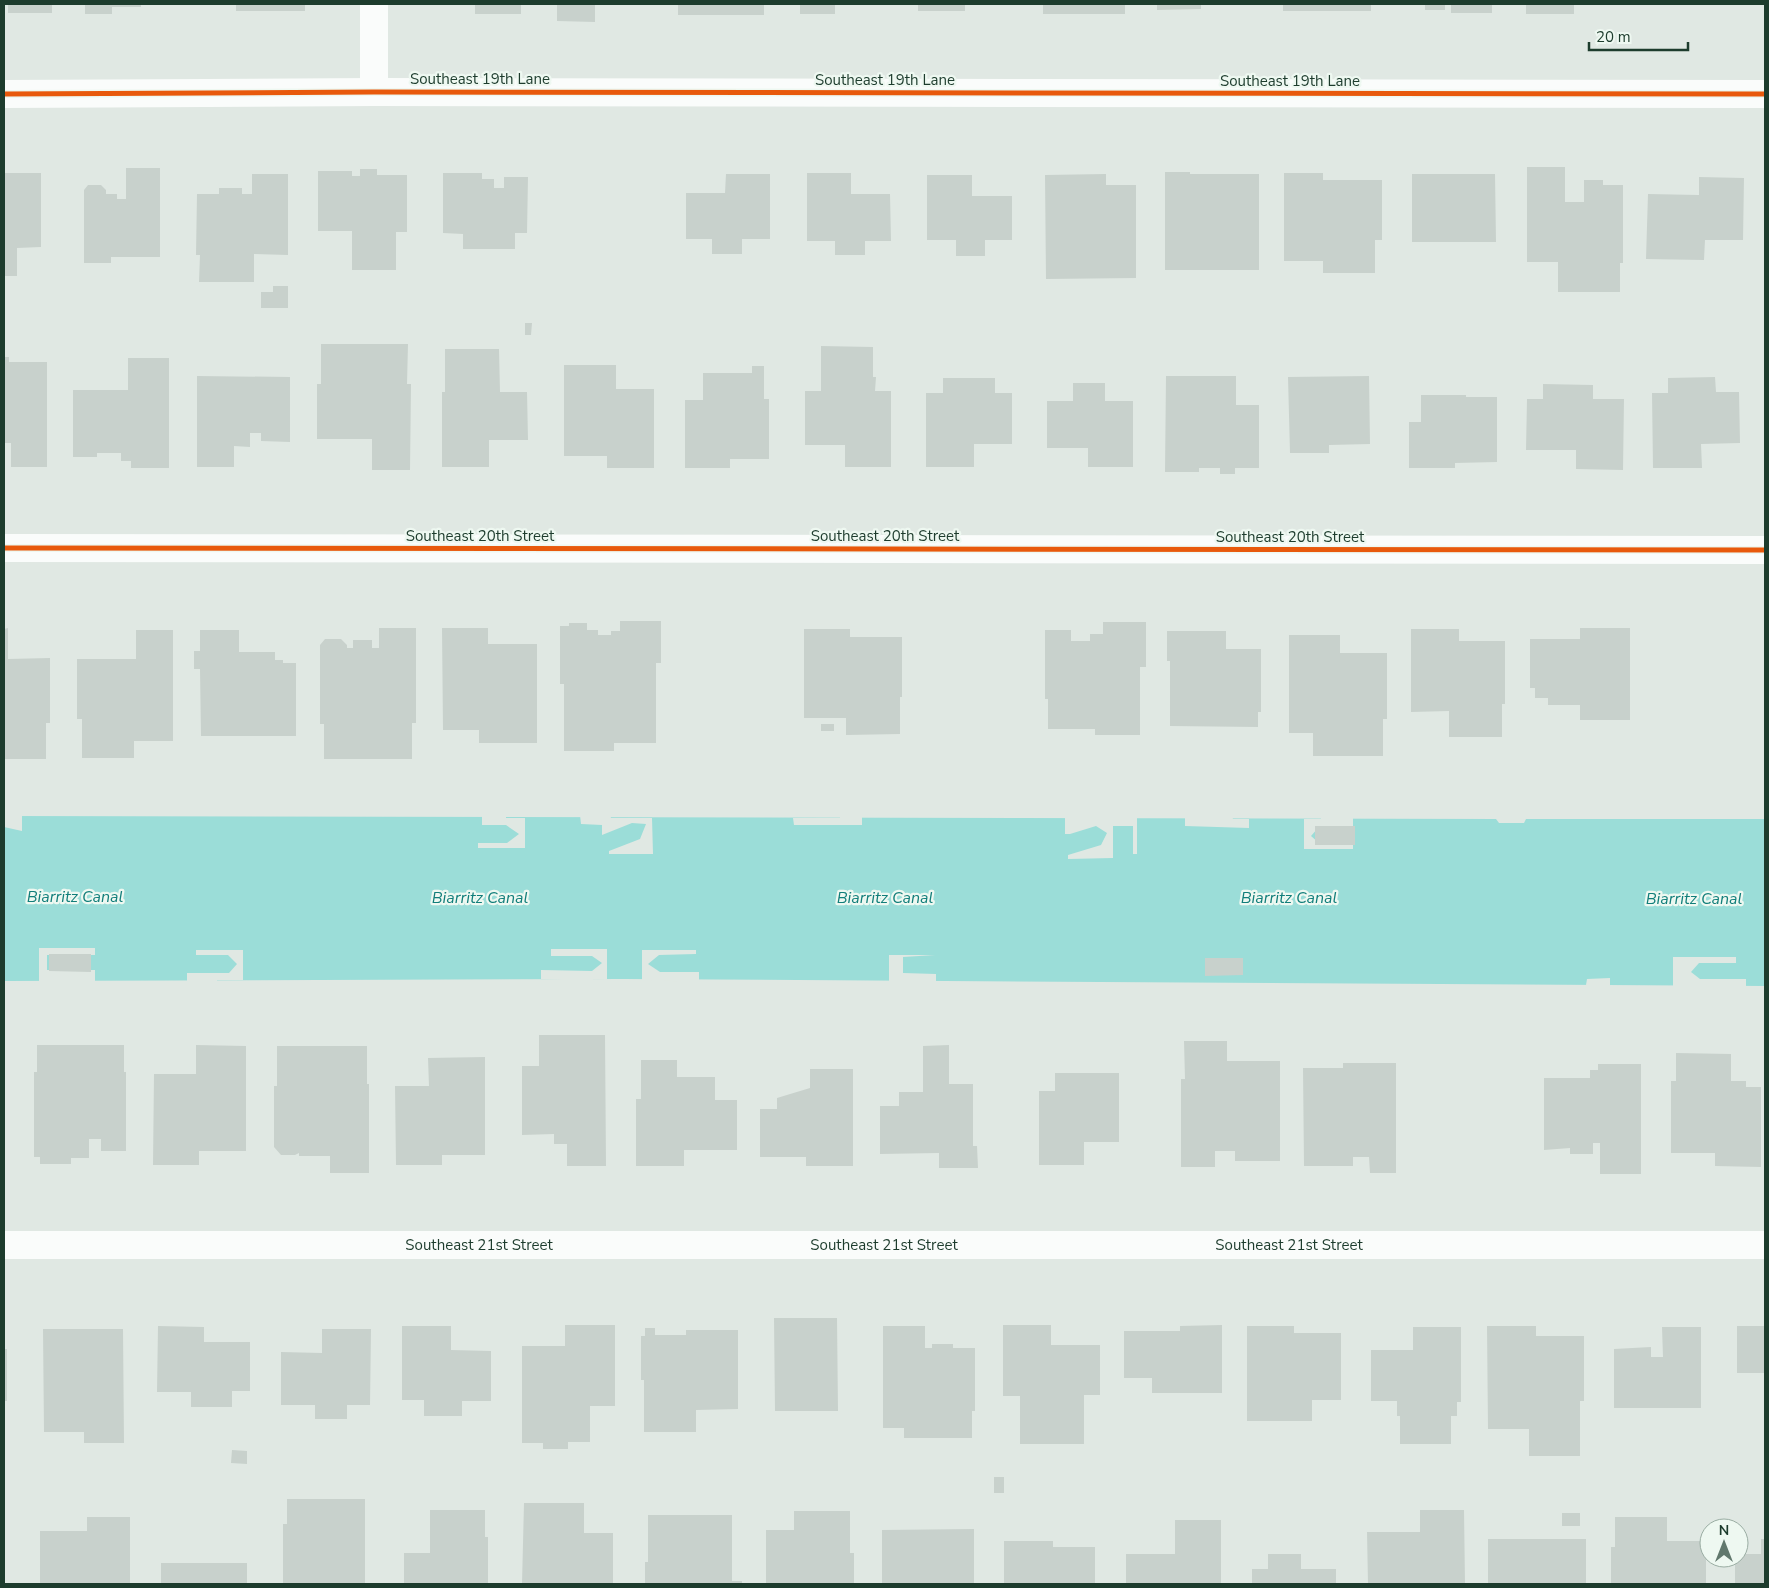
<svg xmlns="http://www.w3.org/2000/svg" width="1769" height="1588" viewBox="0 0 1769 1588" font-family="'Nunito Sans',sans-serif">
	<rect width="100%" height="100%" fill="#e0e8e3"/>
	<path fill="#9bddd8" d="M 4,816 L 1496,819 L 1499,823 L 1524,823 L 1526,819 L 1765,819 L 1765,986 L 624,979 L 4,981 Z"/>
	<path fill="#e0e8e3" d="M 4,813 L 22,813 L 22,831 L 4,827 Z
		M 482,815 L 506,815 L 506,818 L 525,818 L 525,848 L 478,848 L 478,843 L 507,843 L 519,834 L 506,825 L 482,825 Z
		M 580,815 L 610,815 L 611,818 L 652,818 L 653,854 L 609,854 L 609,851 L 640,839 L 646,824 L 632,823 L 602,835 L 602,825 L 581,824 Z
		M 840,815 L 862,815 L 862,825 L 794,825 L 793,818 L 840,818 Z
		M 1078,816 L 1111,816 L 1111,818 L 1137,818 L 1137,854 L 1133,854 L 1133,826 L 1113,826 L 1113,858 L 1068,859 L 1068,855 L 1101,845 L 1107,833 L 1096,826 L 1070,834 L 1065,834 L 1065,818 L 1078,818 Z
		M 1200,816 L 1232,816 L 1233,819 L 1249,819 L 1249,828 L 1185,826 L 1185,818 L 1200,818 Z
		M 1321,816 L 1353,816 L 1353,827 L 1318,828 L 1311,836 L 1319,843 L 1353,843 L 1353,849 L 1304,849 L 1304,819 L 1321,819 Z
		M 39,948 L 95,948 L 95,955 L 47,955 L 47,970 L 95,970 L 95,981 L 39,981 Z
		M 551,949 L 607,949 L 607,979 L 593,979 L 593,982 L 565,982 L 564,980 L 541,979 L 541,970 L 592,971 L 602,963 L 592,956 L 551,956 Z
		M 196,950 L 243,950 L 243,980 L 217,980 L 217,983 L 187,983 L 187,973 L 229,973 L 237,964 L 228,955 L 196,955 Z
		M 642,950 L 696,950 L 696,954 L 659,955 L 648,964 L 660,972 L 699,972 L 699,982 L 642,980 Z
		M 889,955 L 935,955 L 903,957 L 903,973 L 936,974 L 936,983 L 915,983 L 914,981 L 889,981 Z
		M 1673,957 L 1736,957 L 1736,963 L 1699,963 L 1691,972 L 1700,979 L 1746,979 L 1746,986 L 1731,986 L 1731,989 L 1708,988 L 1707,986 L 1673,986 Z
		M 1610,978 L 1610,987 L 1536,987 L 1536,985 L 1586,985 L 1587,979 Z"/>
	<path fill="#c8d1cc" d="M 8,4 L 52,4 L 52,13 L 8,13 Z
		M 85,4 L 141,4 L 141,7 L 112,7 L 112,14 L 85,14 Z
		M 236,4 L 305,4 L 305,11 L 236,11 Z
		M 475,4 L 521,4 L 521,14 L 475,14 Z
		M 557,4 L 595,4 L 595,22 L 557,21 Z
		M 678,4 L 764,4 L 764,15 L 678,15 Z
		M 800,4 L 835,4 L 835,14 L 800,14 Z
		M 918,4 L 965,4 L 965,11 L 918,11 Z
		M 1043,4 L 1125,4 L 1125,14 L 1043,14 Z
		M 1157,4 L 1201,4 L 1201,9 L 1157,10 Z
		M 1283,4 L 1371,4 L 1371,11 L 1283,11 Z
		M 1425,4 L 1445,4 L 1445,10 L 1425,10 Z
		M 1451,4 L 1492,4 L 1492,13 L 1451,13 Z
		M 1526,4 L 1574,4 L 1574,14 L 1526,14 Z
		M 1527,167 L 1565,167 L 1565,202 L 1584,202 L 1584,180 L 1603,180 L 1603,185 L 1623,185 L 1623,263 L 1620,263 L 1620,292 L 1558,292 L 1558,262 L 1527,262 Z
		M 126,168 L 160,168 L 160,257 L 111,257 L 111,263 L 84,263 L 84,190 L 88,185 L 101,185 L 106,190 L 106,194 L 117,194 L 117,199 L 126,199 Z
		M 360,169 L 377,169 L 377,175 L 407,175 L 407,232 L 396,232 L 396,270 L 352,270 L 352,231 L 318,231 L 318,171 L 352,171 L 352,176 L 360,176 Z
		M 1165,172 L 1190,172 L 1190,174 L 1259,174 L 1259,270 L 1165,270 Z
		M 4,173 L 41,173 L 41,247 L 17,248 L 17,276 L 4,276 Z
		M 443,173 L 482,173 L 482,179 L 494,179 L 494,188 L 504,188 L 504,177 L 528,177 L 527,233 L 515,233 L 515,249 L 463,249 L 463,234 L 443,233 Z
		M 807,173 L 851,173 L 851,194 L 890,194 L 891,241 L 865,241 L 865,255 L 835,255 L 835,241 L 807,241 Z
		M 1284,173 L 1323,173 L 1323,180 L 1382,180 L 1382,240 L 1375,240 L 1375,273 L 1323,273 L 1323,261 L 1284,261 Z
		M 252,174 L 288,174 L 288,255 L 254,254 L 254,282 L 199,282 L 200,255 L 196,255 L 197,194 L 219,194 L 219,188 L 242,188 L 242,194 L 252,194 Z
		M 726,174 L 770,174 L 770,239 L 742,239 L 742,254 L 712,254 L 712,239 L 686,239 L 686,193 L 725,193 Z
		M 1106,174 L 1106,185 L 1136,185 L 1136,278 L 1046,279 L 1045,175 Z
		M 1412,174 L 1495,174 L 1496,242 L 1412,242 Z
		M 927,175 L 972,175 L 972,196 L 1012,196 L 1012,240 L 985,240 L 985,256 L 956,256 L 956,240 L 927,240 Z
		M 1699,177 L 1744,178 L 1743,240 L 1705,240 L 1704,260 L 1646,259 L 1648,194 L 1699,195 Z
		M 273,286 L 288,286 L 288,308 L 261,308 L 261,292 L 273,292 Z
		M 525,323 L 532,323 L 531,335 L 525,335 Z
		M 321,344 L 408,344 L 407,384 L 411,384 L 410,470 L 372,470 L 372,439 L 317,439 L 317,384 L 321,384 Z
		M 821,346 L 873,347 L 873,377 L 876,377 L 875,391 L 891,391 L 891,467 L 845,467 L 845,445 L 805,445 L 805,391 L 821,391 Z
		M 445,349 L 499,349 L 500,392 L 527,392 L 528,440 L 489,440 L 489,467 L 442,467 L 442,392 L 445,392 Z
		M 4,357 L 9,357 L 9,362 L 47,362 L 47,467 L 11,467 L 11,443 L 4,443 Z
		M 128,358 L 169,358 L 169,468 L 131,468 L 131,461 L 121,461 L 121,453 L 97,453 L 97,457 L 73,457 L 73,390 L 128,390 Z
		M 564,365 L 616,365 L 616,389 L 654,389 L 654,468 L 607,468 L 607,456 L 564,456 Z
		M 752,366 L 764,366 L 764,399 L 769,399 L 769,459 L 730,459 L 730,468 L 685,468 L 685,400 L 703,400 L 703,373 L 752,373 Z
		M 197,376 L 290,377 L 290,442 L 261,441 L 261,433 L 250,433 L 250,447 L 234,446 L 234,467 L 197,467 Z
		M 1166,376 L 1236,376 L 1236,405 L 1259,405 L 1259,468 L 1235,468 L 1235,474 L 1220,474 L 1220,468 L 1199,468 L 1199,472 L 1165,472 Z
		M 1369,376 L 1370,444 L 1329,445 L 1329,453 L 1290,453 L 1288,377 Z
		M 1715,377 L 1716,392 L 1739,392 L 1740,443 L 1701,444 L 1702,468 L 1653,468 L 1652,393 L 1668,393 L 1668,378 Z
		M 943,378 L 995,378 L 995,393 L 1012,393 L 1012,444 L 974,444 L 974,467 L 926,467 L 926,393 L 943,393 Z
		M 1073,383 L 1105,383 L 1105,401 L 1133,401 L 1133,467 L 1088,467 L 1088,448 L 1047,448 L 1047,401 L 1073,401 Z
		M 1543,384 L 1593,385 L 1593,399 L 1624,399 L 1623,470 L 1576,469 L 1576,450 L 1526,450 L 1527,399 L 1543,399 Z
		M 1421,395 L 1466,395 L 1466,397 L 1497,397 L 1497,462 L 1455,463 L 1455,468 L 1409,468 L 1409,422 L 1421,422 Z
		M 620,621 L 661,621 L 661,663 L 656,663 L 656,743 L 614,743 L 614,751 L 564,751 L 564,684 L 560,684 L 560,626 L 569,626 L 569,623 L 587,623 L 587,630 L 598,630 L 598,635 L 611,635 L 611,631 L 620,631 Z
		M 1103,622 L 1146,622 L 1146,667 L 1140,667 L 1140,735 L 1095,735 L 1095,729 L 1048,729 L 1048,699 L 1045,699 L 1045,630 L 1071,630 L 1071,641 L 1090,641 L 1090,634 L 1103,634 Z
		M 8,628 L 8,659 L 50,658 L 50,723 L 46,723 L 46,759 L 4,759 L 4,629 Z
		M 379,628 L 416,628 L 416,723 L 412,723 L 412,759 L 324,759 L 324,724 L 320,724 L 320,645 L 325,639 L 341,639 L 347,645 L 347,648 L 353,648 L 353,640 L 372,640 L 372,648 L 379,648 Z
		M 442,628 L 488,628 L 488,644 L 537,644 L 537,743 L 479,743 L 479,730 L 443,730 Z
		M 1580,628 L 1630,628 L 1630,720 L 1580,720 L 1580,705 L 1548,705 L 1548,698 L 1535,698 L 1535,688 L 1530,688 L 1530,639 L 1580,639 Z
		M 804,629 L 850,629 L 850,637 L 902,637 L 902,697 L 900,697 L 900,734 L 846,735 L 846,718 L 804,718 Z
		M 1411,629 L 1459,629 L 1459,641 L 1505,641 L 1505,704 L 1502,704 L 1502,737 L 1449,737 L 1449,711 L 1411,712 Z
		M 136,630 L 173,630 L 173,741 L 134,741 L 134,758 L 82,758 L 82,719 L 77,719 L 77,659 L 136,659 Z
		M 200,630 L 239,630 L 239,652 L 275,652 L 275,660 L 283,660 L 283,663 L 296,663 L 296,736 L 201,736 L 200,669 L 194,669 L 194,651 L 200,651 Z
		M 1167,631 L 1226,631 L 1226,649 L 1261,649 L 1261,712 L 1258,712 L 1258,727 L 1170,726 L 1170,661 L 1167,661 Z
		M 1289,635 L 1340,635 L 1340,653 L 1387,653 L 1387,719 L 1383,719 L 1383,756 L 1313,756 L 1313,733 L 1289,733 Z
		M 821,724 L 834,724 L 834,731 L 821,731 Z
		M 1315,826 L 1355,826 L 1355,845 L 1315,845 Z
		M 49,954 L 91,954 L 91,972 L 49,971 Z
		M 1205,958 L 1243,958 L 1243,975 L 1205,976 Z
		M 539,1035 L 605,1035 L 606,1166 L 567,1166 L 567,1144 L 554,1144 L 554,1134 L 522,1135 L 522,1066 L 539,1066 Z
		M 1184,1041 L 1227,1041 L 1227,1061 L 1280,1061 L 1280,1161 L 1235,1161 L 1235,1151 L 1215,1151 L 1215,1167 L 1181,1167 L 1181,1079 L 1185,1079 Z
		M 37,1045 L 124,1045 L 124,1072 L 126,1072 L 126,1151 L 101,1151 L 101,1139 L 89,1139 L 89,1158 L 71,1158 L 71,1164 L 40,1164 L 40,1157 L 34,1157 L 34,1072 L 37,1072 Z
		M 196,1045 L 246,1046 L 246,1151 L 199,1151 L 199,1165 L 153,1165 L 154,1074 L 196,1074 Z
		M 949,1045 L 949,1084 L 973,1084 L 973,1146 L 977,1146 L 978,1168 L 939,1168 L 939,1153 L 880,1154 L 880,1106 L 899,1106 L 899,1092 L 923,1092 L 923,1046 Z
		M 277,1046 L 367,1046 L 367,1084 L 369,1084 L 369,1173 L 330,1173 L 330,1156 L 299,1156 L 299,1153 L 295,1155 L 281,1155 L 274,1147 L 274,1086 L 277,1086 Z
		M 1676,1053 L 1731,1054 L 1731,1081 L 1746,1081 L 1746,1087 L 1761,1087 L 1761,1167 L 1715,1166 L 1715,1153 L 1671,1153 L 1671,1081 L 1676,1081 Z
		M 485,1057 L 485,1155 L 442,1155 L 442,1165 L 396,1165 L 395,1086 L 429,1086 L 428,1058 Z
		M 641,1060 L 677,1060 L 677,1077 L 715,1077 L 715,1100 L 737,1100 L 737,1150 L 684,1150 L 684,1166 L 636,1166 L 636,1099 L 641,1099 Z
		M 1343,1063 L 1396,1063 L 1396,1173 L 1370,1173 L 1369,1157 L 1353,1157 L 1353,1166 L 1304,1166 L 1303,1068 L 1343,1068 Z
		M 1598,1064 L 1641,1064 L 1641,1174 L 1600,1174 L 1600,1143 L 1593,1143 L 1593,1154 L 1570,1154 L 1570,1148 L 1544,1150 L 1544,1078 L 1590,1078 L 1590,1070 L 1598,1070 Z
		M 810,1069 L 853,1069 L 853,1166 L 806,1166 L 806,1157 L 760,1157 L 760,1109 L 777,1109 L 777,1098 L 810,1088 Z
		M 1055,1073 L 1119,1073 L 1119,1142 L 1084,1142 L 1084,1165 L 1039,1165 L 1039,1091 L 1055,1091 Z
		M 774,1318 L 837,1318 L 838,1411 L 775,1411 Z
		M 565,1325 L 615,1325 L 615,1406 L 590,1406 L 590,1442 L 568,1442 L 568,1449 L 543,1449 L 543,1443 L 522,1443 L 522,1346 L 565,1346 Z
		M 1003,1325 L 1051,1325 L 1051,1345 L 1100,1345 L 1100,1395 L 1084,1395 L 1084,1444 L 1020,1444 L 1020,1396 L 1003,1396 Z
		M 1222,1325 L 1222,1393 L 1152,1393 L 1152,1378 L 1124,1378 L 1124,1331 L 1180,1331 L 1180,1326 Z
		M 158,1326 L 204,1327 L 204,1342 L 250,1342 L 250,1391 L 232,1391 L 232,1407 L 191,1407 L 191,1392 L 157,1392 Z
		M 402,1326 L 451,1326 L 451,1350 L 491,1351 L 491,1401 L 462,1401 L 462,1416 L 424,1416 L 424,1400 L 402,1400 Z
		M 883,1326 L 925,1326 L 925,1348 L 932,1348 L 932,1344 L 953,1344 L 953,1348 L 975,1348 L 975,1411 L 972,1411 L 972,1438 L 904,1438 L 904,1428 L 883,1428 Z
		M 1247,1326 L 1294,1326 L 1294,1333 L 1341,1333 L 1341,1400 L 1312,1400 L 1312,1421 L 1247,1421 Z
		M 1487,1326 L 1536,1326 L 1536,1336 L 1584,1336 L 1584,1401 L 1580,1401 L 1580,1456 L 1529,1456 L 1529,1429 L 1488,1429 Z
		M 1737,1326 L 1765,1326 L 1765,1373 L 1737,1373 Z
		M 1413,1327 L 1461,1327 L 1461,1402 L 1457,1402 L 1457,1416 L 1451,1416 L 1451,1444 L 1400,1444 L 1400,1416 L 1397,1416 L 1397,1401 L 1371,1401 L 1371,1350 L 1413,1350 Z
		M 1662,1327 L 1701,1327 L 1701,1408 L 1614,1408 L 1614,1349 L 1651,1347 L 1651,1357 L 1663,1357 Z
		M 645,1328 L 655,1328 L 655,1335 L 686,1335 L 686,1330 L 738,1330 L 738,1409 L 696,1410 L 696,1432 L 644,1432 L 644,1380 L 641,1380 L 641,1336 L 645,1336 Z
		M 43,1329 L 123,1329 L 124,1443 L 84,1443 L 84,1432 L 44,1432 Z
		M 322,1329 L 371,1329 L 370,1405 L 347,1405 L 347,1419 L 315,1419 L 315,1405 L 281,1405 L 281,1352 L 322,1353 Z
		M 4,1349 L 7,1349 L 7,1401 L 4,1401 Z
		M 232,1450 L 247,1451 L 247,1464 L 231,1463 Z
		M 994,1477 L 1004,1477 L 1004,1493 L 994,1493 Z
		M 287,1499 L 365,1499 L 365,1584 L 283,1584 L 283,1524 L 287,1524 Z
		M 524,1503 L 584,1503 L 584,1533 L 613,1533 L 613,1584 L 522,1584 Z
		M 430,1510 L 485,1510 L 485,1537 L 488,1537 L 488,1584 L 404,1584 L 404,1553 L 430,1553 Z
		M 1420,1510 L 1464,1510 L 1465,1584 L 1368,1584 L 1367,1532 L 1420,1532 Z
		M 794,1511 L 850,1511 L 850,1553 L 854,1553 L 854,1584 L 766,1584 L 766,1530 L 794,1530 Z
		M 1562,1513 L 1580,1513 L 1580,1526 L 1562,1526 Z
		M 648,1515 L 732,1515 L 732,1581 L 742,1581 L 742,1584 L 645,1584 L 645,1562 L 648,1562 Z
		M 87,1517 L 130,1517 L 130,1584 L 40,1584 L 40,1531 L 87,1531 Z
		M 1615,1517 L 1667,1517 L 1667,1541 L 1706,1541 L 1706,1584 L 1611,1584 L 1611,1547 L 1615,1547 Z
		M 1175,1520 L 1221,1520 L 1221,1584 L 1126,1584 L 1126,1554 L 1175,1554 Z
		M 974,1529 L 974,1584 L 882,1584 L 882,1530 Z
		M 1488,1539 L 1586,1539 L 1586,1584 L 1488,1584 Z
		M 1761,1539 L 1765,1539 L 1765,1584 L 1735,1584 L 1735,1558 L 1739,1558 L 1739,1554 L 1761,1554 Z
		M 1004,1541 L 1053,1541 L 1053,1547 L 1095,1547 L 1095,1584 L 1004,1584 Z
		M 1268,1554 L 1301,1554 L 1301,1569 L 1336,1569 L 1336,1584 L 1252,1584 L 1252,1569 L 1268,1569 Z
		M 161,1563 L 247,1563 L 247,1584 L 161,1584 Z"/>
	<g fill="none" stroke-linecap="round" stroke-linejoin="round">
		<g stroke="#fafcfb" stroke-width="28">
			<path d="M 374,4 L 374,92"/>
			<path d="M 4,94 L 374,92 L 1765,94"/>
			<path d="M 4,548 L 1765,550"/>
			<path id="s1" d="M 4,1245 L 1765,1245"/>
		</g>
		<g stroke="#eef8f1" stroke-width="8">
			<path id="cycleway" d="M 4,94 L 374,92 L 1765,94
				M 4,548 L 1765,550"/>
		</g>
		<use href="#cycleway" stroke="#e8590c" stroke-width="5"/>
	</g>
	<g text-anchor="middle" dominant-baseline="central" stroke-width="4.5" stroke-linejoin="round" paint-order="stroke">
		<g font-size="15" fill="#1d3c2d" stroke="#eef8f1">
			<text x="480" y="79">Southeast 19th Lane</text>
			<text x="885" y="80">Southeast 19th Lane</text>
			<text x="1290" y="81">Southeast 19th Lane</text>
			<text x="480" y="536">Southeast 20th Street</text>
			<text x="885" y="536">Southeast 20th Street</text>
			<text x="1290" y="537">Southeast 20th Street</text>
			<text stroke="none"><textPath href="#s1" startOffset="475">Southeast 21st Street</textPath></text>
			<text stroke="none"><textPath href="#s1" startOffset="880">Southeast 21st Street</textPath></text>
			<text stroke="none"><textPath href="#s1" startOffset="1285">Southeast 21st Street</textPath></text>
		</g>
		<g font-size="16" font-style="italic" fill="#117e7a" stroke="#eef8f1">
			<text x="75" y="897">Biarritz Canal</text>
			<text x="480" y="898">Biarritz Canal</text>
			<text x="885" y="898">Biarritz Canal</text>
			<text x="1289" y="898">Biarritz Canal</text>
			<text x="1694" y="899">Biarritz Canal</text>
		</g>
	</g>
	<rect width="1769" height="1588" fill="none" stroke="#1d3c2d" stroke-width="10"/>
	<g transform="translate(1724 1543)"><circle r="24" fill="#eef8f1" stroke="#9aada3"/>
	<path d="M0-4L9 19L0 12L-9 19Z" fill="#61786d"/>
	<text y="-8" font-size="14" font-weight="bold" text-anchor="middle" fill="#1d3c2d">N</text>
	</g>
	<path d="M1589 42v8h99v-8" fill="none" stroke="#1d3c2d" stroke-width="2.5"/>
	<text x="1596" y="42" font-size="15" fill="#1d3c2d" stroke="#eef8f1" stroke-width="4" paint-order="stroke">20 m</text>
</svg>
